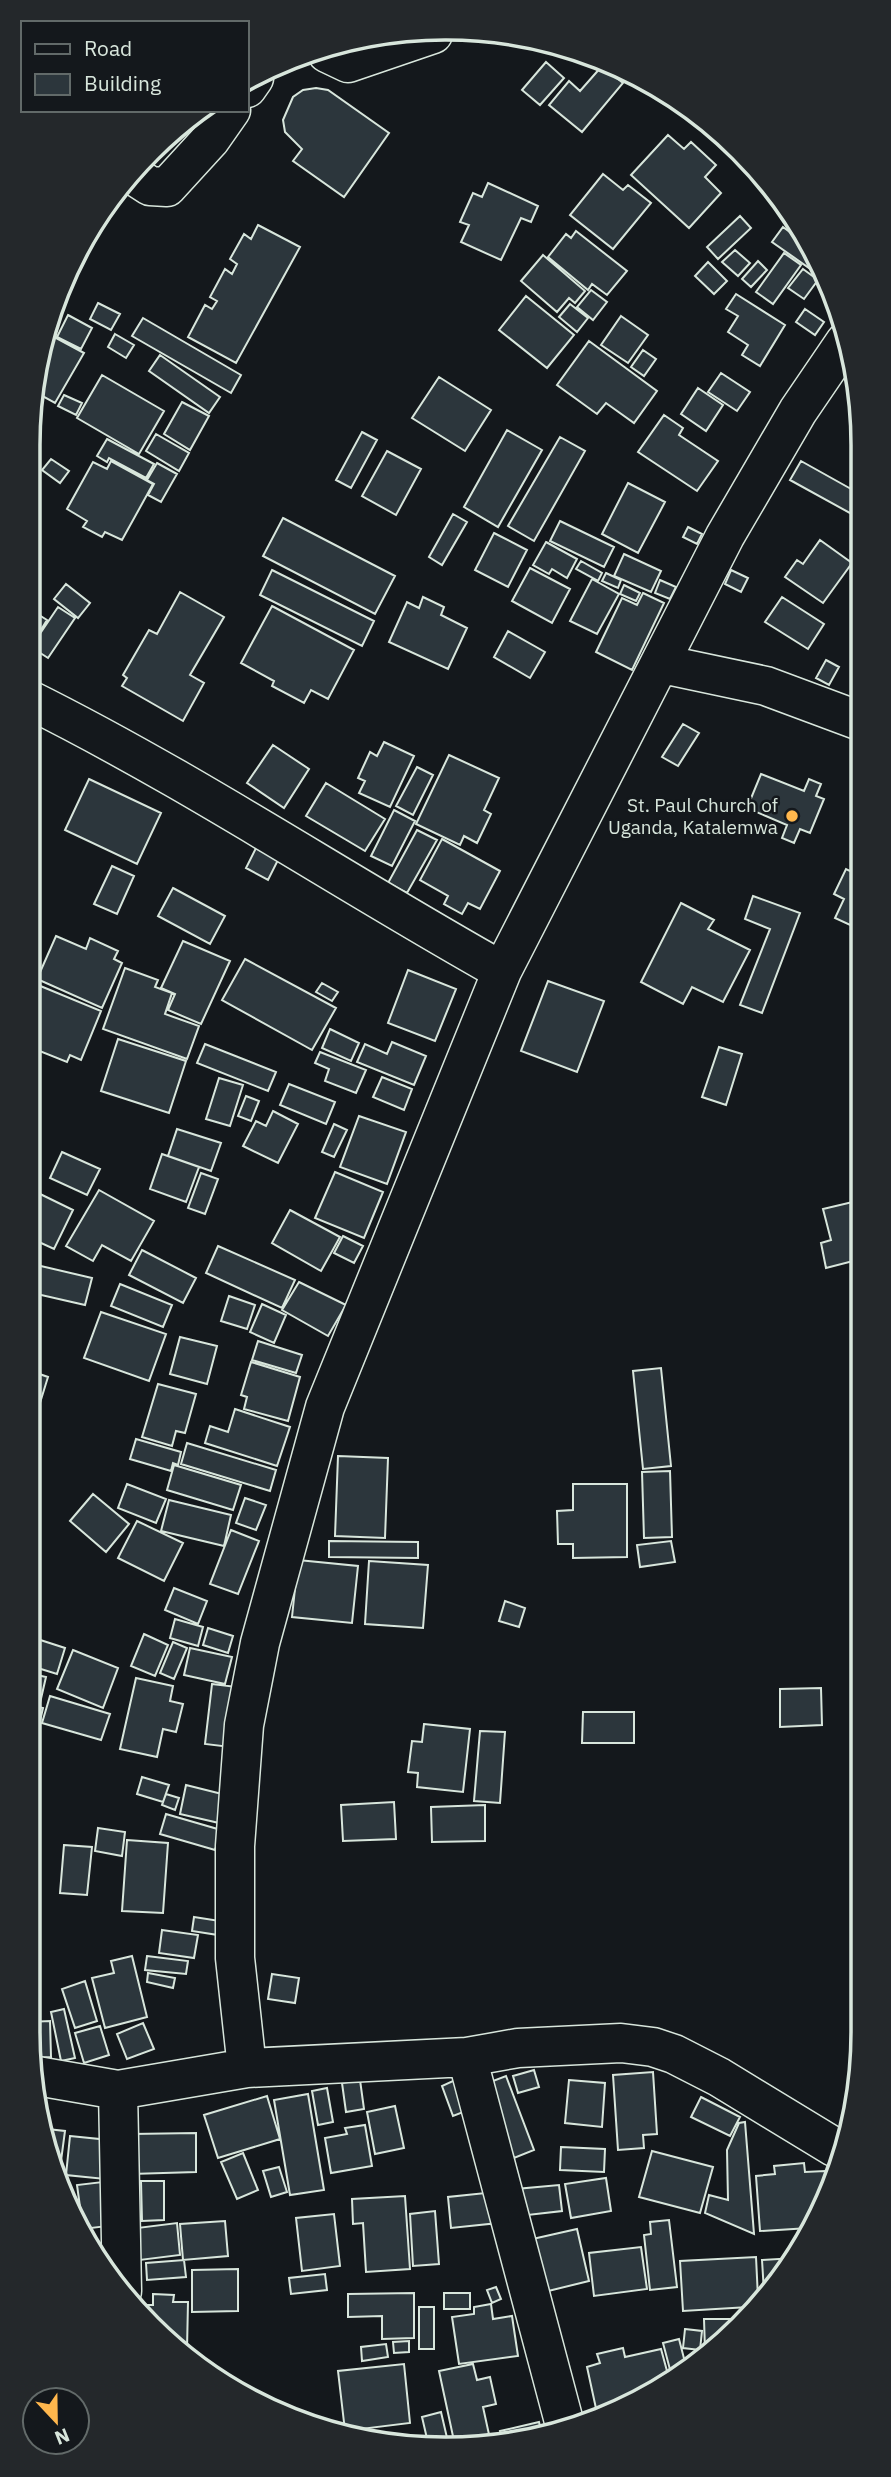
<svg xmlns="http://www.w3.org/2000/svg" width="891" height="2477" viewBox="0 0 891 2477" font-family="'IBM Plex Sans',sans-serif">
	<rect width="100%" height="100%" fill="#14181c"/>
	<path fill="#2c363c" stroke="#d8e6dc" stroke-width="2" d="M 546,62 L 564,78 L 540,105 L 522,90 Z
		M 602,66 L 623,83 L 582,132 L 549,105 L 569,81 L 580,91 Z
		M 316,88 L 328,90 L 389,133 L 344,197 L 293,161 L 302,149 L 285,132 L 283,120 L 293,97 L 303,90 Z
		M 668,135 L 684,149 L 691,142 L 716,165 L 705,177 L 721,193 L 689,228 L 631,175 Z
		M 603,174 L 623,190 L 628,185 L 651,203 L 613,249 L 570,215 Z
		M 488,183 L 538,206 L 531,222 L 521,218 L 501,260 L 461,242 L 469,225 L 460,222 L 473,193 L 482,197 Z
		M 740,216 L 751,228 L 718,259 L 707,247 Z
		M 258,225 L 300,247 L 236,363 L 188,337 L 205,305 L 212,309 L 217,301 L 210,297 L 225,269 L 232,274 L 237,264 L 230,259 L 244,234 L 251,239 Z
		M 783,227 L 810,247 L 817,256 L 809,268 L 772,242 Z
		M 576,231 L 627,271 L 607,295 L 592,284 L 588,290 L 548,257 L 566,234 L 571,238 Z
		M 735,250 L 750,263 L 738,276 L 722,262 Z
		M 784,253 L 801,265 L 773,304 L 756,292 Z
		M 543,255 L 585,291 L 575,303 L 569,298 L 557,312 L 521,281 Z
		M 758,261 L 767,270 L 751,287 L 742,279 Z
		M 708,262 L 727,281 L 714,294 L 695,276 Z
		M 803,269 L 818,280 L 804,299 L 788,288 Z
		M 591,290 L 607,302 L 593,320 L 577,307 Z
		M 736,294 L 785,325 L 760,366 L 742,355 L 748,345 L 728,332 L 738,316 L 726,309 Z
		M 526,296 L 574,335 L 547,368 L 499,330 Z
		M 98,303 L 120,314 L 111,330 L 90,319 Z
		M 570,304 L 588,318 L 577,332 L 559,317 Z
		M 805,309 L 824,322 L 815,335 L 796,322 Z
		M 68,315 L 92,328 L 81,349 L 57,337 Z
		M 621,316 L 648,335 L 628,363 L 601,345 Z
		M 143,318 L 241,375 L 231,393 L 132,336 Z
		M 45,332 L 84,353 L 55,403 L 35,392 Z
		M 115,334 L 134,345 L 126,358 L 108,347 Z
		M 589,341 L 657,391 L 634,423 L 606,403 L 597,414 L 557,385 Z
		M 643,350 L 656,359 L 644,376 L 631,367 Z
		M 160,355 L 220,397 L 209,413 L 149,371 Z
		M 721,373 L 750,392 L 737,411 L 708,392 Z
		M 102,375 L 164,411 L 139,454 L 77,418 Z
		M 439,377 L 491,410 L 465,451 L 412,418 Z
		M 698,388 L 723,405 L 706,431 L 681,414 Z
		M 64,395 L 82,403 L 76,415 L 58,406 Z
		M 182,402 L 209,416 L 190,450 L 164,434 Z
		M 664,415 L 683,428 L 679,435 L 718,461 L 697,491 L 638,452 Z
		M 507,430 L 542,450 L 498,527 L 464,507 Z
		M 362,432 L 377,440 L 351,488 L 336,480 Z
		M 156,434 L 189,453 L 179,471 L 146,451 Z
		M 560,437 L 585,451 L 534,541 L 508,526 Z
		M 107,439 L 154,464 L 146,478 L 109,458 L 107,462 L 97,456 Z
		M 387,451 L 421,469 L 396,515 L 362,496 Z
		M 51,459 L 69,471 L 60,483 L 42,470 Z
		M 111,461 L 153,484 L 122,540 L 105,532 L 102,537 L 83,527 L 87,521 L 67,509 L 93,462 L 107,469 Z
		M 801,461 L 860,494 L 859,518 L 790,480 Z
		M 157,463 L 177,474 L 161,502 L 148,495 L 154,484 L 147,480 Z
		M 628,483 L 665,502 L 638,553 L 602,534 Z
		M 453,514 L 467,522 L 442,565 L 429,557 Z
		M 283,518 L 395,576 L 375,614 L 263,556 Z
		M 560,521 L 614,547 L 604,567 L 550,541 Z
		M 688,527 L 702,534 L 697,544 L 683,537 Z
		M 494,533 L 527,550 L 508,587 L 475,570 Z
		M 820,540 L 852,563 L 823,603 L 785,577 L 797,560 L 803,564 Z
		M 546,542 L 577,559 L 567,578 L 552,569 L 549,574 L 533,565 Z
		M 624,554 L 661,571 L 651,592 L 614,576 Z
		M 581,561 L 602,573 L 598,581 L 576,569 Z
		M 530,568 L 570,589 L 552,623 L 512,601 Z
		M 272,570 L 374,621 L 362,646 L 260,595 Z
		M 731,570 L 748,578 L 741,592 L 725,584 Z
		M 606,573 L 621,580 L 618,588 L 602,581 Z
		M 592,579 L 619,594 L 597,634 L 570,621 Z
		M 660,580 L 676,587 L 670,599 L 655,593 Z
		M 66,584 L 90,603 L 78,618 L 54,599 Z
		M 624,585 L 640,593 L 636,601 L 620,594 Z
		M 180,592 L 224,617 L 190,675 L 204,683 L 183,721 L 122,686 L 127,678 L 123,675 L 149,630 L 157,634 Z
		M 643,593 L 664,603 L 632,670 L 596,652 L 622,598 L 637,605 Z
		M 423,597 L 444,607 L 441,615 L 467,628 L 448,669 L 389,642 L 407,602 L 419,608 Z
		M 782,597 L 824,624 L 808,649 L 765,622 Z
		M 272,606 L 354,650 L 328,699 L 311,690 L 304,703 L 272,686 L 274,681 L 241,663 Z
		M 58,607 L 75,618 L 48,658 L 31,647 Z
		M 28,608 L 47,620 L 28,651 Z
		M 508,631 L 545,652 L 530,678 L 494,657 Z
		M 826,660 L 839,667 L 829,685 L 816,678 Z
		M 683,724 L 699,733 L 678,766 L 662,757 Z
		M 384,742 L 414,756 L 390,807 L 359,793 L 365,781 L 358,778 L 370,752 L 377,756 Z
		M 273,745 L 309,769 L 284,808 L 247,783 Z
		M 449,755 L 499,778 L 484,810 L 491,814 L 477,843 L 464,836 L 460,845 L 416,824 Z
		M 417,767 L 433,775 L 413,815 L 396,806 Z
		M 761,774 L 804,791 L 809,779 L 821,784 L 816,796 L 824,799 L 810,833 L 800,829 L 794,843 L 782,838 L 787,825 L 747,808 Z
		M 89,779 L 161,813 L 137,864 L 65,830 Z
		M 326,783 L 385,819 L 365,851 L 306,816 Z
		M 394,810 L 415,821 L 392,866 L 371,856 Z
		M 417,830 L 437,840 L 407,893 L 388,883 Z
		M 442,839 L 500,871 L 480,909 L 468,903 L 462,914 L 444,904 L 448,896 L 420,880 Z
		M 256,848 L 278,860 L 268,880 L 246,868 Z
		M 112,866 L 134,876 L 117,914 L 94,904 Z
		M 860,866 L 861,930 L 835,918 L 844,899 L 834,894 L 846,869 L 856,874 Z
		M 173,888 L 225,916 L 210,944 L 158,916 Z
		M 753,896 L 800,913 L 762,1013 L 740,1005 L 770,929 L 745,919 Z
		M 681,903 L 714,920 L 708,929 L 750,950 L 723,1002 L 692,987 L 683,1004 L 641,982 Z
		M 56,936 L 86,949 L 90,938 L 118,951 L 114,959 L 122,963 L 102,1008 L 37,979 Z
		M 183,941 L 230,961 L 201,1024 L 168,1010 L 175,994 L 161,988 Z
		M 245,959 L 336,1008 L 312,1050 L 222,1000 Z
		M 125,968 L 158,980 L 155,987 L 172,993 L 165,1014 L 199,1026 L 187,1059 L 103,1029 Z
		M 408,970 L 456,989 L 435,1041 L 388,1023 Z
		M 548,981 L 604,1001 L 577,1072 L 521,1051 Z
		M 322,983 L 338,992 L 332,1001 L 316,992 Z
		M 38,985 L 101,1011 L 81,1060 L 70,1055 L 67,1062 L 32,1048 L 35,1041 L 28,1038 L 28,1009 Z
		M 330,1029 L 359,1043 L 351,1061 L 322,1048 Z
		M 118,1039 L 186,1061 L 169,1113 L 101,1091 Z
		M 392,1042 L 426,1056 L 414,1085 L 357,1062 L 365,1044 L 387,1054 Z
		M 205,1044 L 276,1072 L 268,1091 L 197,1063 Z
		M 719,1047 L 742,1054 L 726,1105 L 702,1097 Z
		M 320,1052 L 366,1070 L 356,1093 L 325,1081 L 329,1069 L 315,1063 Z
		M 382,1077 L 412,1089 L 404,1110 L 373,1097 Z
		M 219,1078 L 243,1085 L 230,1126 L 206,1119 Z
		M 289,1084 L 335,1102 L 326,1124 L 280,1105 Z
		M 246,1096 L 259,1101 L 251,1121 L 238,1116 Z
		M 273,1111 L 298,1124 L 278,1163 L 243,1146 L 256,1121 L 266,1126 Z
		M 359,1116 L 406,1132 L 387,1184 L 340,1167 Z
		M 334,1124 L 347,1130 L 334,1157 L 322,1152 Z
		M 177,1129 L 221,1143 L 211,1171 L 168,1156 Z
		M 62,1152 L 100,1169 L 87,1195 L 50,1178 Z
		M 162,1154 L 199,1167 L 186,1202 L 150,1189 Z
		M 335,1172 L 383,1192 L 364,1238 L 315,1218 Z
		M 201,1173 L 218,1179 L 205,1214 L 188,1208 Z
		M 99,1190 L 154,1221 L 131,1261 L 102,1245 L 93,1261 L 66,1246 Z
		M 34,1191 L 73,1210 L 54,1249 L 28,1237 L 28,1204 Z
		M 861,1200 L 861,1259 L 826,1268 L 821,1243 L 831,1240 L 823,1209 Z
		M 290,1210 L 340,1237 L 321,1271 L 272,1243 Z
		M 343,1236 L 363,1246 L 354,1263 L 334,1253 Z
		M 218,1246 L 295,1280 L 282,1308 L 206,1273 Z
		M 142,1250 L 196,1278 L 183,1303 L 129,1275 Z
		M 28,1263 L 92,1278 L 85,1305 L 28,1292 Z
		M 299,1282 L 346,1305 L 328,1336 L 282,1310 Z
		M 120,1284 L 172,1305 L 163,1327 L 111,1306 Z
		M 229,1296 L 255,1305 L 247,1329 L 221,1321 Z
		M 262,1304 L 286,1315 L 274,1343 L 250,1332 Z
		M 101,1312 L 166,1334 L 149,1381 L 84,1358 Z
		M 180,1337 L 217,1346 L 207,1384 L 170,1374 Z
		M 258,1341 L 302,1355 L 296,1373 L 252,1360 Z
		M 251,1362 L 300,1377 L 288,1421 L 244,1409 L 247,1397 L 241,1395 Z
		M 661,1368 L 671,1466 L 643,1469 L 633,1371 Z
		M 28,1370 L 48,1377 L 35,1419 L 28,1417 Z
		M 158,1384 L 196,1394 L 185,1433 L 176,1431 L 172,1446 L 142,1437 Z
		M 235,1409 L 290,1427 L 277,1466 L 205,1443 L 210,1426 L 228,1432 Z
		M 136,1439 L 181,1452 L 178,1465 L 173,1463 L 171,1471 L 130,1459 Z
		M 187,1443 L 276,1470 L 270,1491 L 181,1464 Z
		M 338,1456 L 388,1458 L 385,1538 L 335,1536 Z
		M 174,1465 L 241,1485 L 233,1510 L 167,1490 Z
		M 860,1469 L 862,1469 L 862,1500 L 855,1499 Z
		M 670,1471 L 672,1537 L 644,1538 L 642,1472 Z
		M 127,1484 L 166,1499 L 156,1523 L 118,1508 Z
		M 573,1484 L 627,1484 L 627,1557 L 573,1558 L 573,1544 L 558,1544 L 557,1511 L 573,1510 Z
		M 93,1494 L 129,1524 L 106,1552 L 70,1521 Z
		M 245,1498 L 266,1505 L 256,1530 L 236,1523 Z
		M 169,1500 L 231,1515 L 224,1546 L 161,1531 Z
		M 137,1521 L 183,1543 L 164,1581 L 118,1558 Z
		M 231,1530 L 259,1541 L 238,1594 L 210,1584 Z
		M 329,1541 L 418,1542 L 418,1558 L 329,1557 Z
		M 671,1541 L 675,1562 L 640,1567 L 637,1545 Z
		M 298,1560 L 358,1566 L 352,1623 L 292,1617 Z
		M 369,1561 L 428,1565 L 423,1628 L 365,1624 Z
		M 174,1588 L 207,1601 L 198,1624 L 165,1610 Z
		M 505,1601 L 525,1608 L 519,1627 L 499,1621 Z
		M 175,1619 L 203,1627 L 198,1646 L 170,1638 Z
		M 208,1628 L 233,1636 L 228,1653 L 203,1645 Z
		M 144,1634 L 168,1645 L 155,1676 L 131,1666 Z
		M 28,1636 L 65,1648 L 57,1674 L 28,1665 Z
		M 173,1642 L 187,1648 L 174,1679 L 160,1673 Z
		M 190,1648 L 232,1657 L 225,1684 L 184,1675 Z
		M 73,1650 L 118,1668 L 103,1708 L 57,1689 Z
		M 28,1673 L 46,1677 L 40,1703 L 28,1701 Z
		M 136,1678 L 173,1686 L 170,1701 L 183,1704 L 176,1732 L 163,1729 L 157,1757 L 120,1749 Z
		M 212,1684 L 237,1687 L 230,1747 L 205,1744 Z
		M 821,1688 L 822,1725 L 780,1727 L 780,1689 Z
		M 50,1696 L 110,1714 L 101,1740 L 42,1723 Z
		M 28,1705 L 43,1708 L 37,1734 L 28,1732 Z
		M 583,1712 L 634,1712 L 634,1743 L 582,1743 Z
		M 424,1724 L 470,1729 L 463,1792 L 417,1787 L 418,1773 L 408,1772 L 412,1741 L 422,1742 Z
		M 480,1731 L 505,1732 L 500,1803 L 474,1801 Z
		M 142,1777 L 169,1785 L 163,1802 L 137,1794 Z
		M 186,1785 L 226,1795 L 219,1823 L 180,1814 Z
		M 166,1794 L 179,1798 L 175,1810 L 162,1805 Z
		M 394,1802 L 396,1839 L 343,1841 L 341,1805 Z
		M 485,1805 L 485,1841 L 432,1842 L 431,1807 Z
		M 166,1814 L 221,1830 L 215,1850 L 160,1834 Z
		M 98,1828 L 125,1832 L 122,1856 L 95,1851 Z
		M 127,1840 L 168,1843 L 163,1913 L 122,1911 Z
		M 64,1845 L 92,1847 L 87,1895 L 60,1893 Z
		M 194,1917 L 220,1921 L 218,1935 L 192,1931 Z
		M 162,1930 L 198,1935 L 194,1958 L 159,1953 Z
		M 132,1956 L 147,2017 L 105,2028 L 92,1978 L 114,1973 L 111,1961 Z
		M 147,1956 L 188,1961 L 186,1974 L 145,1970 Z
		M 148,1973 L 175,1978 L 173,1988 L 147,1982 Z
		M 272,1974 L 299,1978 L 295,2003 L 268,1999 Z
		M 85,1981 L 97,2021 L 75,2028 L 62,1989 Z
		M 28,1986 L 39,1986 L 39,2016 L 28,2016 Z
		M 64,2009 L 75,2058 L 61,2061 L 51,2012 Z
		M 50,2021 L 51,2057 L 33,2058 L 28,2022 Z
		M 143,2023 L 154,2049 L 127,2059 L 117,2034 Z
		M 100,2026 L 109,2055 L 84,2063 L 75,2033 Z
		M 534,2070 L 539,2087 L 518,2093 L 513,2076 Z
		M 653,2072 L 657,2134 L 643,2135 L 644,2148 L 618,2150 L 613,2075 Z
		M 506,2076 L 534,2150 L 514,2158 L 485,2084 Z
		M 360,2080 L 364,2109 L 346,2112 L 342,2083 Z
		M 455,2080 L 466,2111 L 453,2116 L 442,2086 Z
		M 569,2080 L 605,2083 L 602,2127 L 565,2123 Z
		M 327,2088 L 333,2122 L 318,2125 L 312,2091 Z
		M 308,2094 L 324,2190 L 290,2195 L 274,2100 Z
		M 267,2096 L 280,2139 L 218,2158 L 204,2115 Z
		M 701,2097 L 740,2117 L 730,2136 L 691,2117 Z
		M 395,2106 L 404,2148 L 375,2154 L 367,2112 Z
		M 745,2122 L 754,2234 L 705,2213 L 709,2195 L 728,2200 L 727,2150 L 739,2123 Z
		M 365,2125 L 372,2166 L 331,2173 L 325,2138 L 347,2134 L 345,2128 Z
		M 47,2129 L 65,2131 L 59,2176 L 57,2175 Z
		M 196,2133 L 196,2172 L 131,2174 L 131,2134 Z
		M 70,2136 L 109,2140 L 105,2179 L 66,2175 Z
		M 561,2147 L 605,2149 L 604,2172 L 560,2170 Z
		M 652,2151 L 713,2167 L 700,2213 L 639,2197 Z
		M 243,2153 L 258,2190 L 237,2199 L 221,2162 Z
		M 804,2163 L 805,2172 L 825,2171 L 826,2189 L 809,2228 L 760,2231 L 756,2176 L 775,2174 L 774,2166 Z
		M 279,2167 L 287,2192 L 271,2197 L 263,2171 Z
		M 606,2178 L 611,2211 L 571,2218 L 565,2184 Z
		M 111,2181 L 116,2225 L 83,2229 L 77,2185 Z
		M 141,2181 L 164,2181 L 164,2220 L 142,2221 Z
		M 559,2185 L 562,2211 L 519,2216 L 516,2189 Z
		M 495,2192 L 498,2223 L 451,2228 L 448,2197 Z
		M 405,2196 L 410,2269 L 366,2272 L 363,2223 L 353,2224 L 352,2199 Z
		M 435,2211 L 439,2264 L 413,2266 L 410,2214 Z
		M 334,2214 L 340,2266 L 302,2271 L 296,2218 Z
		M 669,2220 L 677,2287 L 650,2290 L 644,2235 L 651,2234 L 650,2222 Z
		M 225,2221 L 228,2256 L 183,2260 L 180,2224 Z
		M 177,2223 L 180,2255 L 140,2260 L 137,2228 Z
		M 577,2229 L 589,2281 L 540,2293 L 528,2240 Z
		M 641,2247 L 647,2289 L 594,2296 L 589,2253 Z
		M 756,2257 L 758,2298 L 749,2307 L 683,2311 L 680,2261 Z
		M 795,2258 L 792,2264 L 764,2292 L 762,2260 Z
		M 184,2260 L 186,2277 L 147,2280 L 146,2263 Z
		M 238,2269 L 238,2311 L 192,2312 L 192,2270 Z
		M 325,2274 L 327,2290 L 291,2294 L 289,2278 Z
		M 496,2287 L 501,2299 L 492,2303 L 487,2290 Z
		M 414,2293 L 414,2338 L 382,2339 L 382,2316 L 348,2317 L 348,2294 Z
		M 444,2293 L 470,2293 L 470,2309 L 444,2309 Z
		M 153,2294 L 174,2295 L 173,2302 L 188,2302 L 187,2349 L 142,2314 L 142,2305 L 153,2305 Z
		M 491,2304 L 493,2319 L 512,2316 L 518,2356 L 459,2364 L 452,2317 L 474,2314 L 474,2307 Z
		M 419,2307 L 434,2307 L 434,2349 L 419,2349 Z
		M 704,2319 L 737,2319 L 705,2350 Z
		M 685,2329 L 702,2331 L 700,2350 L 683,2348 Z
		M 679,2339 L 687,2370 L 673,2381 L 663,2343 Z
		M 409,2341 L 409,2352 L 394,2353 L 393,2342 Z
		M 386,2344 L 388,2357 L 362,2361 L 361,2347 Z
		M 623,2348 L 625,2357 L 661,2349 L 670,2382 L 597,2413 L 587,2367 L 600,2363 L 597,2354 Z
		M 404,2364 L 410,2423 L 345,2431 L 338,2371 Z
		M 473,2364 L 477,2380 L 490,2377 L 496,2404 L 483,2407 L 490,2439 L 454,2441 L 439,2371 Z
		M 441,2412 L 448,2442 L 428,2443 L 422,2417 Z
		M 539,2422 L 542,2435 L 502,2438 L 500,2431 Z"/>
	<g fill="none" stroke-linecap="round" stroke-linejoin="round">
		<g stroke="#d8e6dc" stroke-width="41">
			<path id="minor" d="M 327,53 L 348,63 L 433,34
				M 247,88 L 254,78
				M 133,175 L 150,186 L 167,187 L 210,140 L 231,110
				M 662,664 L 766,686 L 860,721
				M 28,699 C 191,780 343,882 502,971
				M 467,2057 L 566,2429
				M 247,2068 L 235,1958 L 235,1846 L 244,1725 L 260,1643 L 325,1407 L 502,971 L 725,536 L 798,411 L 845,342
				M 37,2076 L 118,2090 L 247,2068 L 467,2057 L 518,2048 L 621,2043 L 653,2047 L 674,2054 L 719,2077 L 834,2147 L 844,2149
				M 118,2090 L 122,2291"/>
		</g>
		<use href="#minor" stroke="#14181c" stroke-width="38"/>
	</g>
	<circle fill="#ffb74d" stroke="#14181c" stroke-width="2.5" cx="792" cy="816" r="7"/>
	<g text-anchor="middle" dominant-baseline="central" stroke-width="5" stroke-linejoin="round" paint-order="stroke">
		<g font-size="19" fill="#d8e6dc" stroke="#14181c" text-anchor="end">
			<text x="778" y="805">St. Paul Church of<tspan x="778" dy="22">Uganda, Katalemwa</tspan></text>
		</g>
	</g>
	<path d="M0 0H891V2477H0ZM445 40H446A405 405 0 0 1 851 445V2032A405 405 0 0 1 446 2437H445A405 405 0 0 1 40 2032V445A405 405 0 0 1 445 40Z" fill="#24282b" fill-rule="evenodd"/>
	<path fill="none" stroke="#d8e6dc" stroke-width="3.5" d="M445 40H446A405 405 0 0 1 851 445V2032A405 405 0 0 1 446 2437H445A405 405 0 0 1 40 2032V445A405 405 0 0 1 445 40Z"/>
	<rect x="21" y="21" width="228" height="91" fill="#14181c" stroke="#626a69" stroke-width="2"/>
	<rect x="35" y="44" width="35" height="10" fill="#14181c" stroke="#626a69" stroke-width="2"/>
	<text x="84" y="56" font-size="21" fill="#d8e6dc">Road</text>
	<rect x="35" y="74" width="35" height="21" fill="#2c363c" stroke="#626a69" stroke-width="2"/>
	<text x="84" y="91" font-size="21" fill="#d8e6dc">Building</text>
	<g transform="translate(56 2421) rotate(158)"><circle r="33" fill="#14181c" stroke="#626a69" stroke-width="2"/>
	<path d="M0-5L12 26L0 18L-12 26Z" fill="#ffb74d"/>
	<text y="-10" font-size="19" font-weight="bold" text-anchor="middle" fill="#d8e6dc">N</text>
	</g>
</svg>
